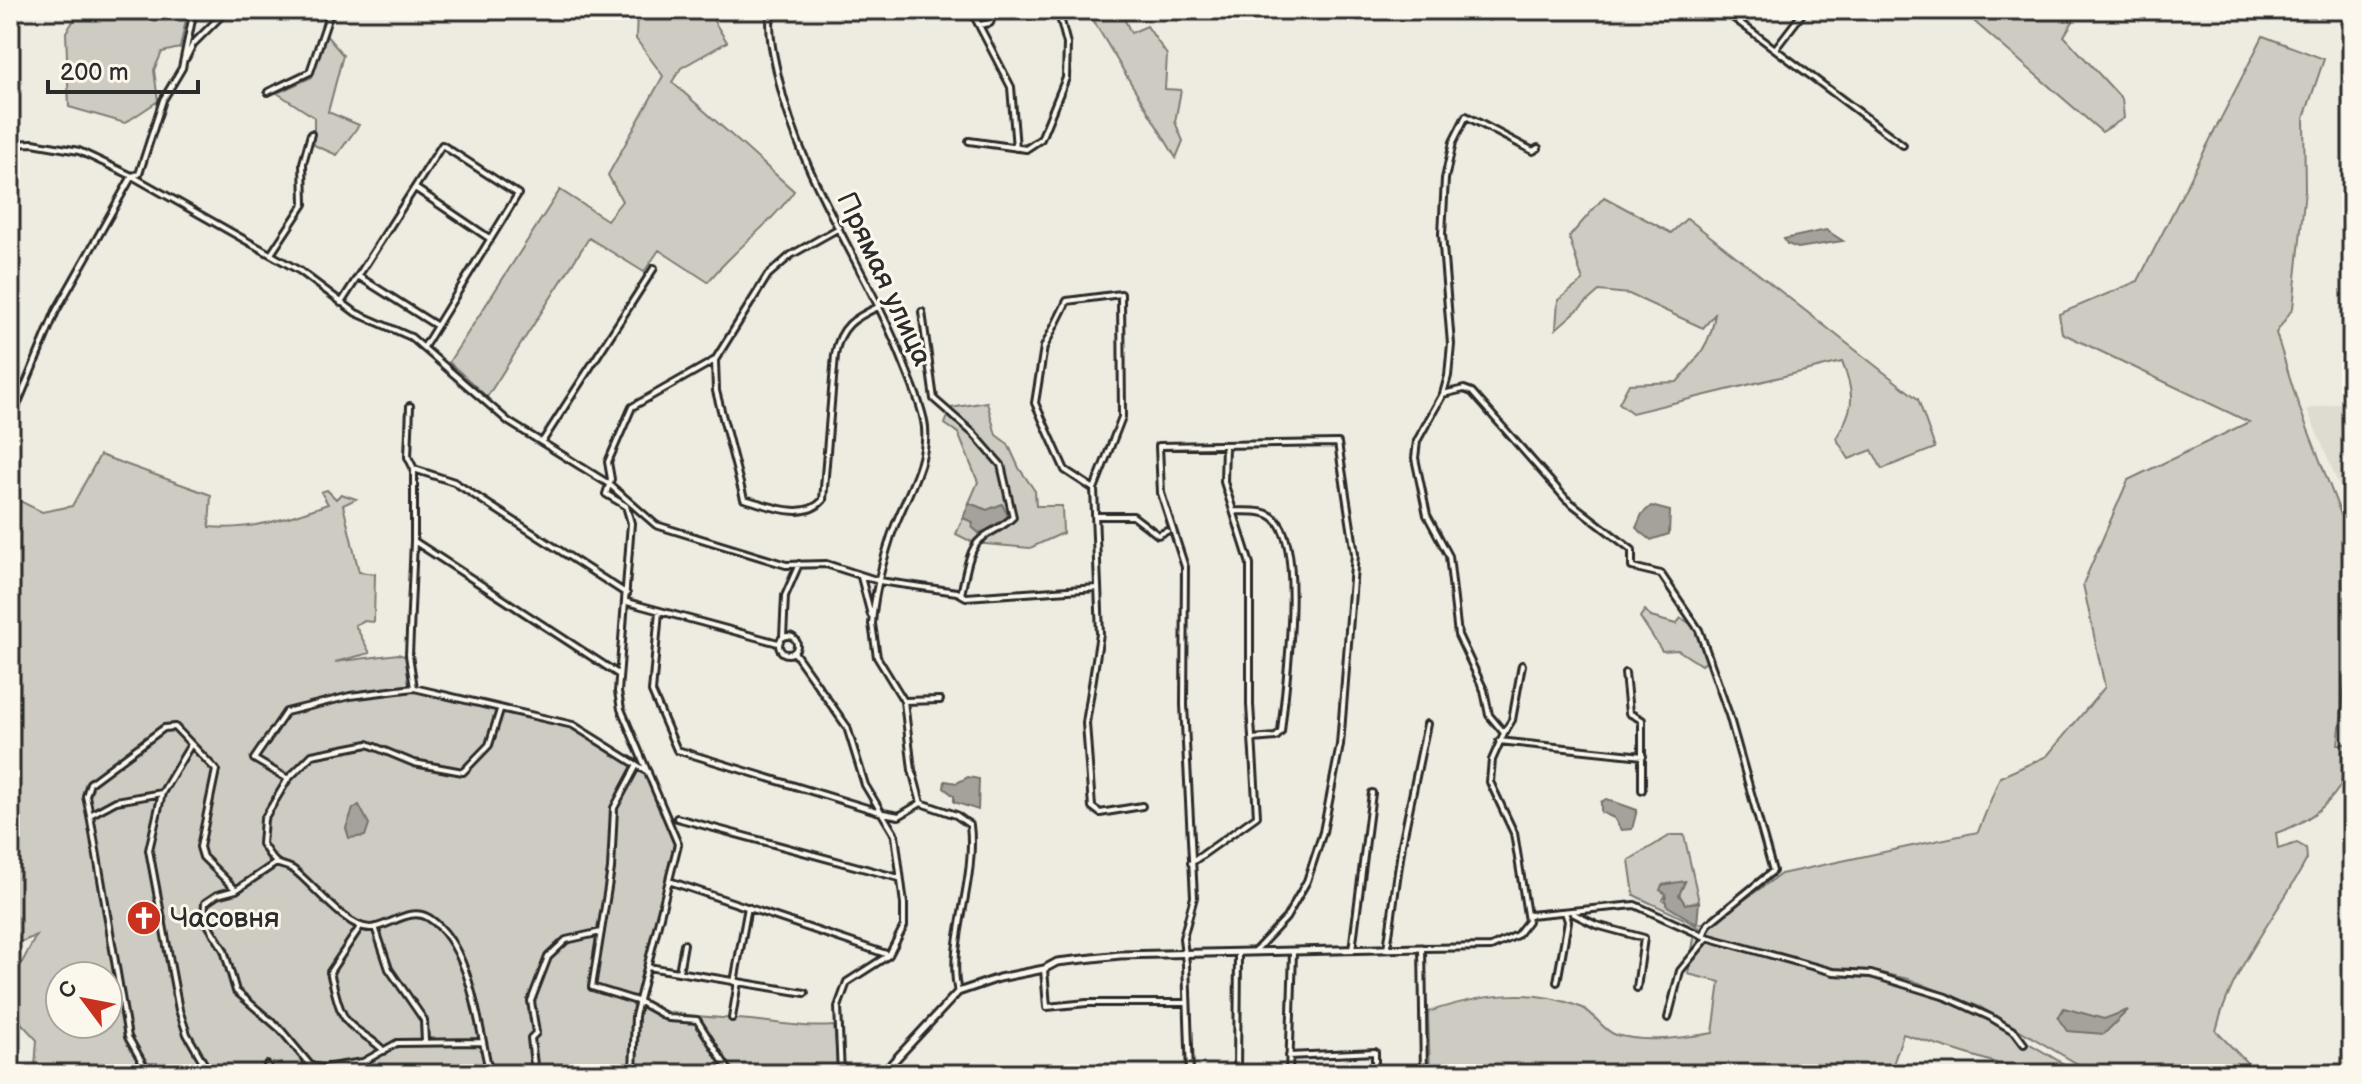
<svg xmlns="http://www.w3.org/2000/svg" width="2362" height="1084" viewBox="0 0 2362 1084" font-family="'Balsamiq Sans',sans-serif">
	<rect width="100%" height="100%" fill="#eeebe0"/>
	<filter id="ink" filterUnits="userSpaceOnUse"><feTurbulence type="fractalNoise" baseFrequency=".0125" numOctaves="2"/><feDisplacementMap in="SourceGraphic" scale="16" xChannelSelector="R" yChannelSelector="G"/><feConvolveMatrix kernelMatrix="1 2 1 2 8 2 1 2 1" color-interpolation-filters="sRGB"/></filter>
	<g filter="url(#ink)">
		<path fill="#dedbd1" d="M 2352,401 L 2352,516 L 2307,409 Z"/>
		<path fill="#cecbc2" stroke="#7c7b76" stroke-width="2" fill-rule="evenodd" d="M 81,10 L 188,10 L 180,48 L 162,52 L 154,70 L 158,101 L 125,123 L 69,107 L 66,32 Z
			M 637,10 L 707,10 L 727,42 L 681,68 L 672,82 L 794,191 C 770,226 734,249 708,282 L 659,250 L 644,272 L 589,238 L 487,397 L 449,362 L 560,190 L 607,220 L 622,201 L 608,175 L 663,76 L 636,39 Z
			M 1087,10 L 1120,10 L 1131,33 L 1147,26 L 1167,55 L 1165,89 L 1181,90 L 1175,122 L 1183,141 L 1176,158 Z
			M 1961,10 L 2080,10 L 2064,36 L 2122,99 L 2124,118 L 2102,132 Z
			M 325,34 L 343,55 L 328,112 L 359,125 L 337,155 L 314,145 L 314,117 L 277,93 L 312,77 Z
			M 2263,36 L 2324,59 L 2304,118 L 2305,190 L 2293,308 L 2276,333 L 2298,404 L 2352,543 L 2352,625 L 2338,744 L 2352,744 C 2352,789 2316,820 2276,833 L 2278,849 L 2297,843 L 2306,848 L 2307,859 C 2277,916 2232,967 2216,1031 L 2258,1074 L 2095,1074 L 1980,1007 L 1909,979 L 1870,971 L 1835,969 L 1707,934 C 1692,920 1655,906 1634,895 L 1629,860 L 1671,835 L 1684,835 L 1699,902 L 1685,904 L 1679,894 L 1685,882 L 1671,885 L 1663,900 L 1697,924 L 1714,921 L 1781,874 L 1978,832 L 2000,777 L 2047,756 L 2105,687 L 2083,584 L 2128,480 L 2249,422 L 2062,333 L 2059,314 L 2138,281 Z
			M 1604,197 L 1671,233 L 1687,218 L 1918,399 L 1935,448 L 1882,469 L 1872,450 L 1849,459 L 1836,438 C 1855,408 1855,394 1842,362 L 1632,413 L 1619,403 L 1629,384 L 1677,382 C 1697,359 1711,344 1715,314 L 1703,328 L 1629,294 L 1599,291 L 1556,329 L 1558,300 L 1583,281 L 1569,237 Z
			M 987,402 L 996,435 L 1008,444 L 1019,468 L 1035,491 L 1036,506 L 1062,506 L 1063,533 L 1030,548 L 974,543 L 956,534 L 963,518 L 973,522 L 987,510 L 969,503 L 978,482 L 958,433 L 945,424 L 951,408 Z
			M 100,455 L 211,495 L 209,527 C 253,531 287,518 328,504 L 321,492 L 327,490 L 336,499 L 341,494 L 356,499 L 343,505 L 359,572 L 375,574 L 374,622 L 363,621 L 355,625 L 370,653 L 335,662 L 398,654 L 407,657 L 409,685 L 571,724 L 646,772 L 675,842 L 650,952 L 639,992 L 633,999 L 631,1074 L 27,1074 L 35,1067 L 37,1040 L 10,1011 L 10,985 L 36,936 L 10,946 L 10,496 L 42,512 L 72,506 ZM 60,976 L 108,976 L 108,1024 L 60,1024 Z
			M 1645,610 L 1651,617 L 1676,624 L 1681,618 L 1694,626 L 1709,661 L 1701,665 L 1678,650 L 1662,651 L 1640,617 Z
			M 1695,932 L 1832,975 L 1890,980 L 1979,1014 L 2081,1074 L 1992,1074 L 1996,1063 L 1903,1034 L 1890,1074 L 1430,1074 L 1428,1012 C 1479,995 1532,986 1583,1008 C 1595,1014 1603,1031 1616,1035 C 1648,1043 1680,1038 1713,1033 L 1720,982 L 1688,974 Z
			M 643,1005 C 682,1019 719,1016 760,1021 C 786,1024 808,1028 834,1026 L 839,1074 L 636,1074 L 638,1017 Z"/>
		<path fill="#a4a29a" stroke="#74726e" stroke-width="2" d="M 1826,230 L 1843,241 L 1798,248 L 1787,244 L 1784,239 Z
			M 969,503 L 987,510 L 1002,504 L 1008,516 L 995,527 L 979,533 L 972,527 L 973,522 L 963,518 Z
			M 1651,506 L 1670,511 L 1669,534 L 1651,540 L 1636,528 L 1642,514 Z
			M 968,777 L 979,779 L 978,810 L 954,802 L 954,796 L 944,788 L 945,781 L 957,783 Z
			M 1606,799 L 1637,810 L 1632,829 L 1621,830 L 1614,818 L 1601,812 L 1601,802 Z
			M 359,805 L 369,824 L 365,836 L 349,838 L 346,828 L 353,809 Z
			M 1685,881 L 1679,895 L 1685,904 L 1699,902 L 1697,924 L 1666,905 L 1666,894 L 1660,890 L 1662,885 Z
			M 2064,1008 L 2104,1019 L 2128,1010 L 2104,1034 L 2067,1031 L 2058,1018 Z"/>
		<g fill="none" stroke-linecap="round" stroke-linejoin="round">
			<path stroke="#74726e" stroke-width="2" d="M 1469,10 L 1490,21 L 1496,10"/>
			<g stroke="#2b2b2b" stroke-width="10">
				<path id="minor" d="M 771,10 C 768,33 773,54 778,76 C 800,179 866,266 904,364 C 911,382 920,401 924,421 C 932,459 903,500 891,536 C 882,564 874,594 872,624
					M 971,10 L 1011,87 L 1016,148
					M 1723,10 L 1903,145
					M 979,25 L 990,23 L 995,10
					M 1775,49 L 1805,10
					M 186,58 L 193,44 L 227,10
					M 268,92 L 310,72 L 331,10
					M 969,141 L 1026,149 L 1041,139 L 1066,78 L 1067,44 L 1061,21
					M 10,144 L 33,143 L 79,151 L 132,176 L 300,271 L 356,313 L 411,337 L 509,422 L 609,484 L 656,525 L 786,565 L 826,564 L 879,581 L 957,592 L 966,597 L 1097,588
					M 415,188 L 489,238
					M 10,232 L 17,143
					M 271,254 L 304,204 L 303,163 L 311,134
					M 358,276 L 437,326
					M 341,303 L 442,145 L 518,194 L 424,347
					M 922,312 L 934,399 L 974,434 L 1001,465 L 1013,517 C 1001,529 991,530 981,539 C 968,549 965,579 961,594
					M 715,360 L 716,391 L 744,499 C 768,505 804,522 823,500 L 835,355 C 840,326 854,318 880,306
					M 1443,394 L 1464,389 L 1472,392 L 1566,499 L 1632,550 L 1632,567 L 1661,574 L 1699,630 L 1729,715 L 1773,871 L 1708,924 L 1703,936
					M 410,406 L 408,457 L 414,469 L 414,541 L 409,655 L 414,688
					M 10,422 L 56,311 L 132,176 L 139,174 L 163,100 L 182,68 L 194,10
					M 542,442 L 654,268
					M 414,469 L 454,482 L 627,594
					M 1094,489 L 1065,470 L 1035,403 L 1044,347 L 1067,301 L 1121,294 L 1122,417 L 1094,489 L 1100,634 L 1086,723 L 1092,807 L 1100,813 L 1142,806
					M 1234,511 C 1247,512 1265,509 1275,519 C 1306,547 1285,690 1281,732 L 1276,737 L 1252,739
					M 1095,516 L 1133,516 L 1158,535 L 1167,531
					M 414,541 L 618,674
					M 861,577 L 871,615
					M 627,602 L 778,643
					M 659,611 L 652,692 L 677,750 L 883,813 L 899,816 L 921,803
					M 872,624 L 877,657 L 904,701 L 912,770 L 921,803 L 956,815 L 970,825 C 977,881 946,946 958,992
					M779 645a9 9 0 1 1 18 0a9 9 0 1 1-18 0Z
					M 783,637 L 785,596 L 799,564
					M 794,652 L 847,727 L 865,785 L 895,835 L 904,904 L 904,926 L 889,955 L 847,982 L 838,1007 L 841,1074
					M 1625,673 L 1629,713 L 1642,720 L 1642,790
					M 904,701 L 940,700
					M 1504,733 L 1512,720 L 1522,665
					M 1499,741 L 1643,756
					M 190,746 L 162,793 L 149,850 L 179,1010 L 187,1034 L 210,1074
					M 637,765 L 614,808 L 611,869 L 592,987 L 640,1002 L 669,1018 L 697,1020 L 731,1074
					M 288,779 L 254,759 L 286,712 L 350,696 L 414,688 L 573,725 L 648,772
					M 90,815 L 86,796 L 90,783 L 164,728 L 175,727 L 216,770 L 200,847 L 203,857 L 236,890
					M 677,818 L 899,878
					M 276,863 L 236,890 L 217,895 L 205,903 L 204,918 L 224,950 L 236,991 L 281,1030 L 311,1066 L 323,1068 L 363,1062 L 358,1069 L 362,1074
					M 1191,863 L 1257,816 L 1250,705 L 1250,564 L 1224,482 L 1225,445
					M 669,881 L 889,955
					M 1574,914 L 1596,925 L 1644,938 L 1637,988
					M 1529,915 L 1635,905 L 1703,936 L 1833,972 L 1871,974 L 1946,997 L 1990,1017 L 2015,1032 L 2024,1044
					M 360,927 L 330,972 C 335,989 338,1016 353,1027 C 364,1036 374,1040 384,1051
					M 375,927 L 389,969 L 424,1020 L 425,1042
					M 1387,949 L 1402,844 L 1427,724
					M 1352,950 L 1372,793
					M 648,967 L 805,993
					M 1044,969 L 1047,1007 L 1087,1003 L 1185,1003
					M 679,972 L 684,944
					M 734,982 L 748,907
					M 1557,982 L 1568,921 L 1565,912
					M 732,1018 L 738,982
					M 1668,1018 L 1680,971 L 1708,937
					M 1289,1056 L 1375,1052 L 1375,1074
					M 363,1062 L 397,1043 L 482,1042
					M 267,1065 L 272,1074
					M 149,1074 L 128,1037 L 90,815 L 116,801 L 162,793
					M 490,1074 C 478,1028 472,946 429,918 C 409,906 390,927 370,928 C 346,928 313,884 294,870 C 289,866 282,866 277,863 C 271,859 266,849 262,844 L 264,819 L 288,779 L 312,755 L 368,744 L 414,763 L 463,772 L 489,745 L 500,710
					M 535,1074 L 531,1038 L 536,1033 L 531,1001 L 548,957 L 566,940 L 601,932
					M 633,1074 L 635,1016 L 678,844 L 621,709 L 618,692 L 631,523 L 626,506 L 606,494 L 611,479 L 608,462 L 632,407 L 715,360 L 768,275 L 791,255 L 839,228
					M 1190,1074 L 1186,964 L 1183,938 L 1194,897 L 1184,705 L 1185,567 L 1161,493 L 1159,446 L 1338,443 L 1355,554 L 1340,745 L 1323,832 L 1307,881 L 1286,918 L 1254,952
					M 1237,1074 L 1238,954
					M 1289,1074 L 1293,952
					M 1424,1074 L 1422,948 L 1491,947 L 1517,935 L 1528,921 L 1514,833 L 1490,782 L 1492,760 L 1504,733 L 1489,715 L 1484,690 L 1458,635 L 1449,556 L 1427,515 L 1415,458 L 1417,441 L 1443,394 L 1448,376 L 1451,344 L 1442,234 L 1445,179 L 1453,142 L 1466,116 L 1533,151 L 1538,148"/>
			</g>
			<g stroke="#2b2b2b" stroke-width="11">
				<path id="tertiary" d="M 882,1074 L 958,992 L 999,978 L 1044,969 L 1057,962 L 1120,955 L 1422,948"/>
			</g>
			<use href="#minor" stroke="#fbf7ec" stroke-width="4"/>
			<use href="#tertiary" stroke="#fbf7ec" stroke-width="5"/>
		</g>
	</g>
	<defs>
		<g id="church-disc" transform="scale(1.8)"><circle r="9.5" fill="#c8321e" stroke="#fbf7ec"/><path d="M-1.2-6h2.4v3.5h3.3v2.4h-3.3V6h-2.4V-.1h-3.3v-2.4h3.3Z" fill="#fff"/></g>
	</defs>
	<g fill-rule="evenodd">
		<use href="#church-disc" x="144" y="918"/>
	</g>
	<g text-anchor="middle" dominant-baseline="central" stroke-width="6" stroke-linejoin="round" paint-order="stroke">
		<g font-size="28" fill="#2b2b2b" stroke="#fbf7ec">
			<text transform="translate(884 279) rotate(65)">Прямая улица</text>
		</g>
		<g font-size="28" fill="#2b2b2b" stroke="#fbf7ec" text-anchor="start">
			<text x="170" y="918">Часовня</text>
		</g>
	</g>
	<rect width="2362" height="1084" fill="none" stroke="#fbf7ec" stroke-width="40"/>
	<rect x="20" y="20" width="2322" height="1044" fill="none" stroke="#2b2b2b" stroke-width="3" filter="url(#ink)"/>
	<g transform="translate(84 1000) rotate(302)"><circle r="38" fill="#fbf7ec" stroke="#a8a59f" stroke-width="2"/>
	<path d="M0-6L14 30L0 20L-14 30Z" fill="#c8321e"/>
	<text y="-12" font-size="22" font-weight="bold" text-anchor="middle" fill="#2b2b2b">С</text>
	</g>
	<path d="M48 80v12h150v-12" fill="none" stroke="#2b2b2b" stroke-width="4"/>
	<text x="60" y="80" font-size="24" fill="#2b2b2b" stroke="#fbf7ec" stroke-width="6" paint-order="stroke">200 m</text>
</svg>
